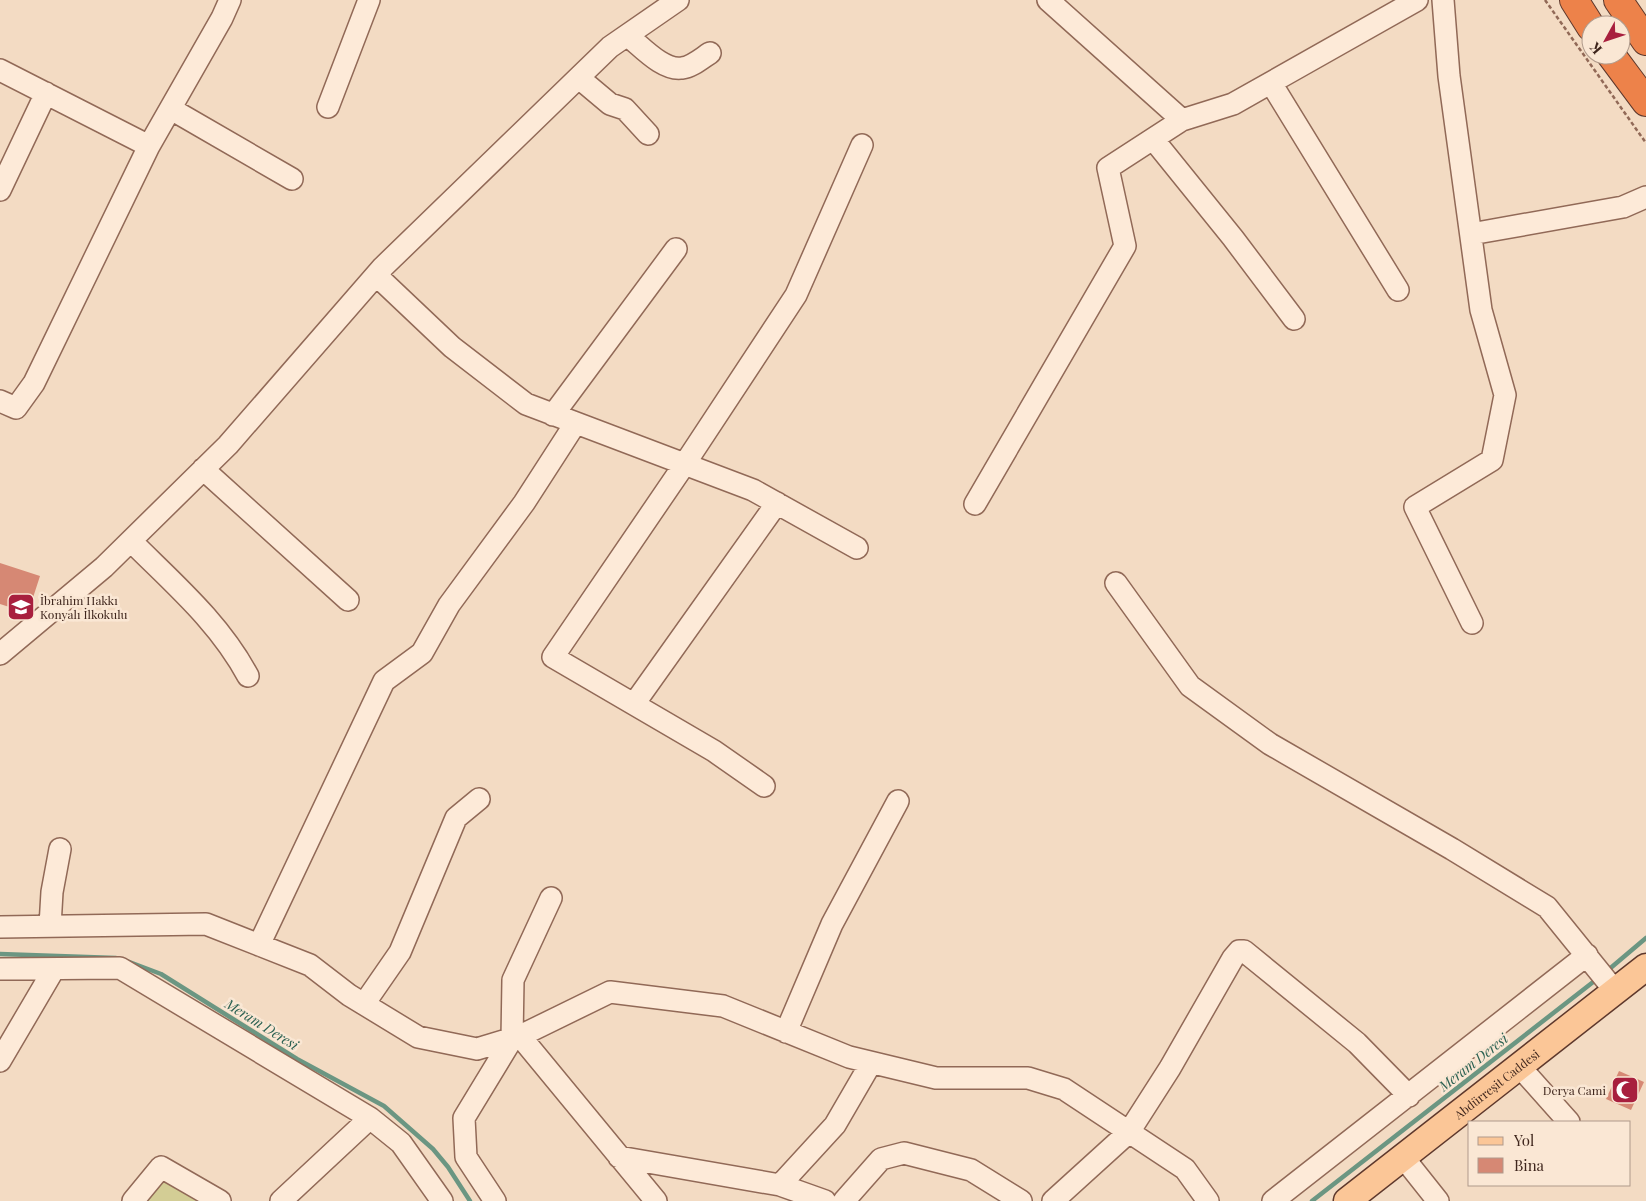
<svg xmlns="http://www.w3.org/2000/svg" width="1646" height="1201" viewBox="0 0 1646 1201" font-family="'Playfair Display',serif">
	<rect width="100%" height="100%" fill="#f3dbc3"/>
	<path fill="#d3cd95" d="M 163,1178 L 197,1201 L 145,1201 Z"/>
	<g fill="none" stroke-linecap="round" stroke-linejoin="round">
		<path stroke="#6b9682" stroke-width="4.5" d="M 0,954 L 116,958
			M 124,960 L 161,974 L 297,1059 L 384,1106 L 433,1149 L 448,1167 L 470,1201
			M 1607,971 L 1646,938
			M 1312,1201 L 1597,979"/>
	</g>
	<path fill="#d68874" d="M 0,563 L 40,576 L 28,613 L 0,604 Z
		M 1619,1071 L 1644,1082 L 1631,1110 L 1606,1099 Z"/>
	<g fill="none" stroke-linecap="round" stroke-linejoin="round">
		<g stroke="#916957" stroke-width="24">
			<path id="minor" d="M 1048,0 L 1182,120 L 1233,104 L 1417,0
				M 1443,0 L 1449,76 L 1481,310 L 1505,395 L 1492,460 L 1415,507 L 1472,623
				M 628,36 C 642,47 663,71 682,68 C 692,67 702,58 710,53
				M 0,70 L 149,146
				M 579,78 L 610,104 L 625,109 L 648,134
				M 1271,83 L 1398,290
				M 328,107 L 369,0
				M 171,109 L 292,179
				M 1153,139 L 1233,238 L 1294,319
				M 0,190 L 46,93
				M 1471,234 L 1623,207 L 1646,197
				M 376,275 L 452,347 L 526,404 L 753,490 L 857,548
				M 0,401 L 16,408 L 34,383 L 149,146 L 222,18 L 230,0
				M 553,415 L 676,249
				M 203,469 L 348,600
				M 975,504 L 1125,246 L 1108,168 L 1182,120
				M 131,541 C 174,584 219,622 248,676
				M 1116,583 L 1190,686 L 1270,744 L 1452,849 L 1547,907 L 1615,991
				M 0,654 L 104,567 L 228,445 L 383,267 L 610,47 L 678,0
				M 634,704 L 777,503
				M 764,786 L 714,751 L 553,657 L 684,465 L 796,295 L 862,145
				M 50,926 L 52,892 L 60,849
				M 0,927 L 206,924 L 310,965 L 349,995 L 418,1037 L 477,1049 L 520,1036 L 610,992 L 723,1006 L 849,1057 L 936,1078 L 1028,1078 L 1064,1089 L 1185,1169 L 1208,1201
				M 259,945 L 384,681 L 422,653 L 449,605 L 524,503 L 575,424
				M 0,969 L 120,968 L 370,1118 L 401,1143 L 442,1201
				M 364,1004 L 400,952 L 456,818 L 479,799
				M 786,1032 L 832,924 L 898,801
				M 520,1036 L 656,1201
				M 0,1061 L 54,969
				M 1519,1066 L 1569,1122
				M 619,1157 L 780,1185 L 825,1201
				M 1403,1157 L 1438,1201
				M 780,1185 L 835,1125 L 871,1063
				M 133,1201 L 161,1167 L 220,1201
				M 281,1201 L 370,1118
				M 495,1201 L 466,1157 L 464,1118 L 512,1039 L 513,980 L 551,898
				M 844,1201 L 881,1159 L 904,1153 L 971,1170 L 1021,1201
				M 1053,1201 L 1129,1132 L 1170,1068 L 1233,958 L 1239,951 L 1244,951 L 1357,1043 L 1409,1096
				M 1273,1201 L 1587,955"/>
		</g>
		<g stroke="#5e382c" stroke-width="29">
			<g id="major">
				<path id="s1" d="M 1347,1201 L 1646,967"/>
			</g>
		</g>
		<g stroke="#5e382c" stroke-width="30">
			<path id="highway" d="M 1574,0 L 1591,27
				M 1618,0 L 1646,41
				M 1611,55 L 1646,102"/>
		</g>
		<path stroke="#916957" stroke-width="2.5" stroke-dasharray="4 2.5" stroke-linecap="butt" d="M 1545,0 L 1646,143"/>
		<use href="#minor" stroke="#fdead8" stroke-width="21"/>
		<use href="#major" stroke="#fbc697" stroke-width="26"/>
		<use href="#highway" stroke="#ed824a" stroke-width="28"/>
	</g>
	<defs>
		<g id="school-square" transform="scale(1.4375)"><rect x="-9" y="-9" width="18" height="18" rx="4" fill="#a81f3e" stroke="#fae7d4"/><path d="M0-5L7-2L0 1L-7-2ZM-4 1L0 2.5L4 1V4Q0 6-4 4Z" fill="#fff"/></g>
		<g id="mosque-square" transform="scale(1.4375)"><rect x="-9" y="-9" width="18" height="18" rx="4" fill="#a81f3e" stroke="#fae7d4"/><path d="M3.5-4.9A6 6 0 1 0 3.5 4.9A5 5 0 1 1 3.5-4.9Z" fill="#fff"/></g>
	</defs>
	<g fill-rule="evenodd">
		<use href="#school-square" x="21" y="607"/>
		<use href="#mosque-square" x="1625" y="1090"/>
	</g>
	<g text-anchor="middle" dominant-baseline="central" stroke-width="5" stroke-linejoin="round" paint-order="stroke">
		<g font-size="12" fill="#3f261d" stroke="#fae7d4" text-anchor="start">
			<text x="40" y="600">İbrahim Hakkı<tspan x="40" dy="14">Konyalı İlkokulu</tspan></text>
			<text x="1606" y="1090" text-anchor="end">Derya Cami</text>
		</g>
		<g font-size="12" fill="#3f261d" stroke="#fae7d4">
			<text stroke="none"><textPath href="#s1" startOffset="190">Abdürreşit Caddesi</textPath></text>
		</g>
		<g font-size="14" font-style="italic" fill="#2a6051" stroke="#fae7d4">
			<text transform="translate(262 1024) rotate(32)">Meram Deresi</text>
			<text transform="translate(1473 1062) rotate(-38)">Meram Deresi</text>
		</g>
	</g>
	<rect x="1468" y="1121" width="162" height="65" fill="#fae7d4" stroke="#af9a8b"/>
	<rect x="1478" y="1137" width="25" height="8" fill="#fbc697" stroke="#af9a8b"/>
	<text x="1514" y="1146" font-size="15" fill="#3f261d">Yol</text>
	<rect x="1478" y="1158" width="25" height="15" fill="#d68874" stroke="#af9a8b"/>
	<text x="1514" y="1171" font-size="15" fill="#3f261d">Bina</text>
	<g transform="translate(1606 40) rotate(230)"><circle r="24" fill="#fae7d4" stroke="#af9a8b"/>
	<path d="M0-4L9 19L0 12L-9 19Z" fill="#a81f3e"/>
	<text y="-8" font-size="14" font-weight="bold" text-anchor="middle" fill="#3f261d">K</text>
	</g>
</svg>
